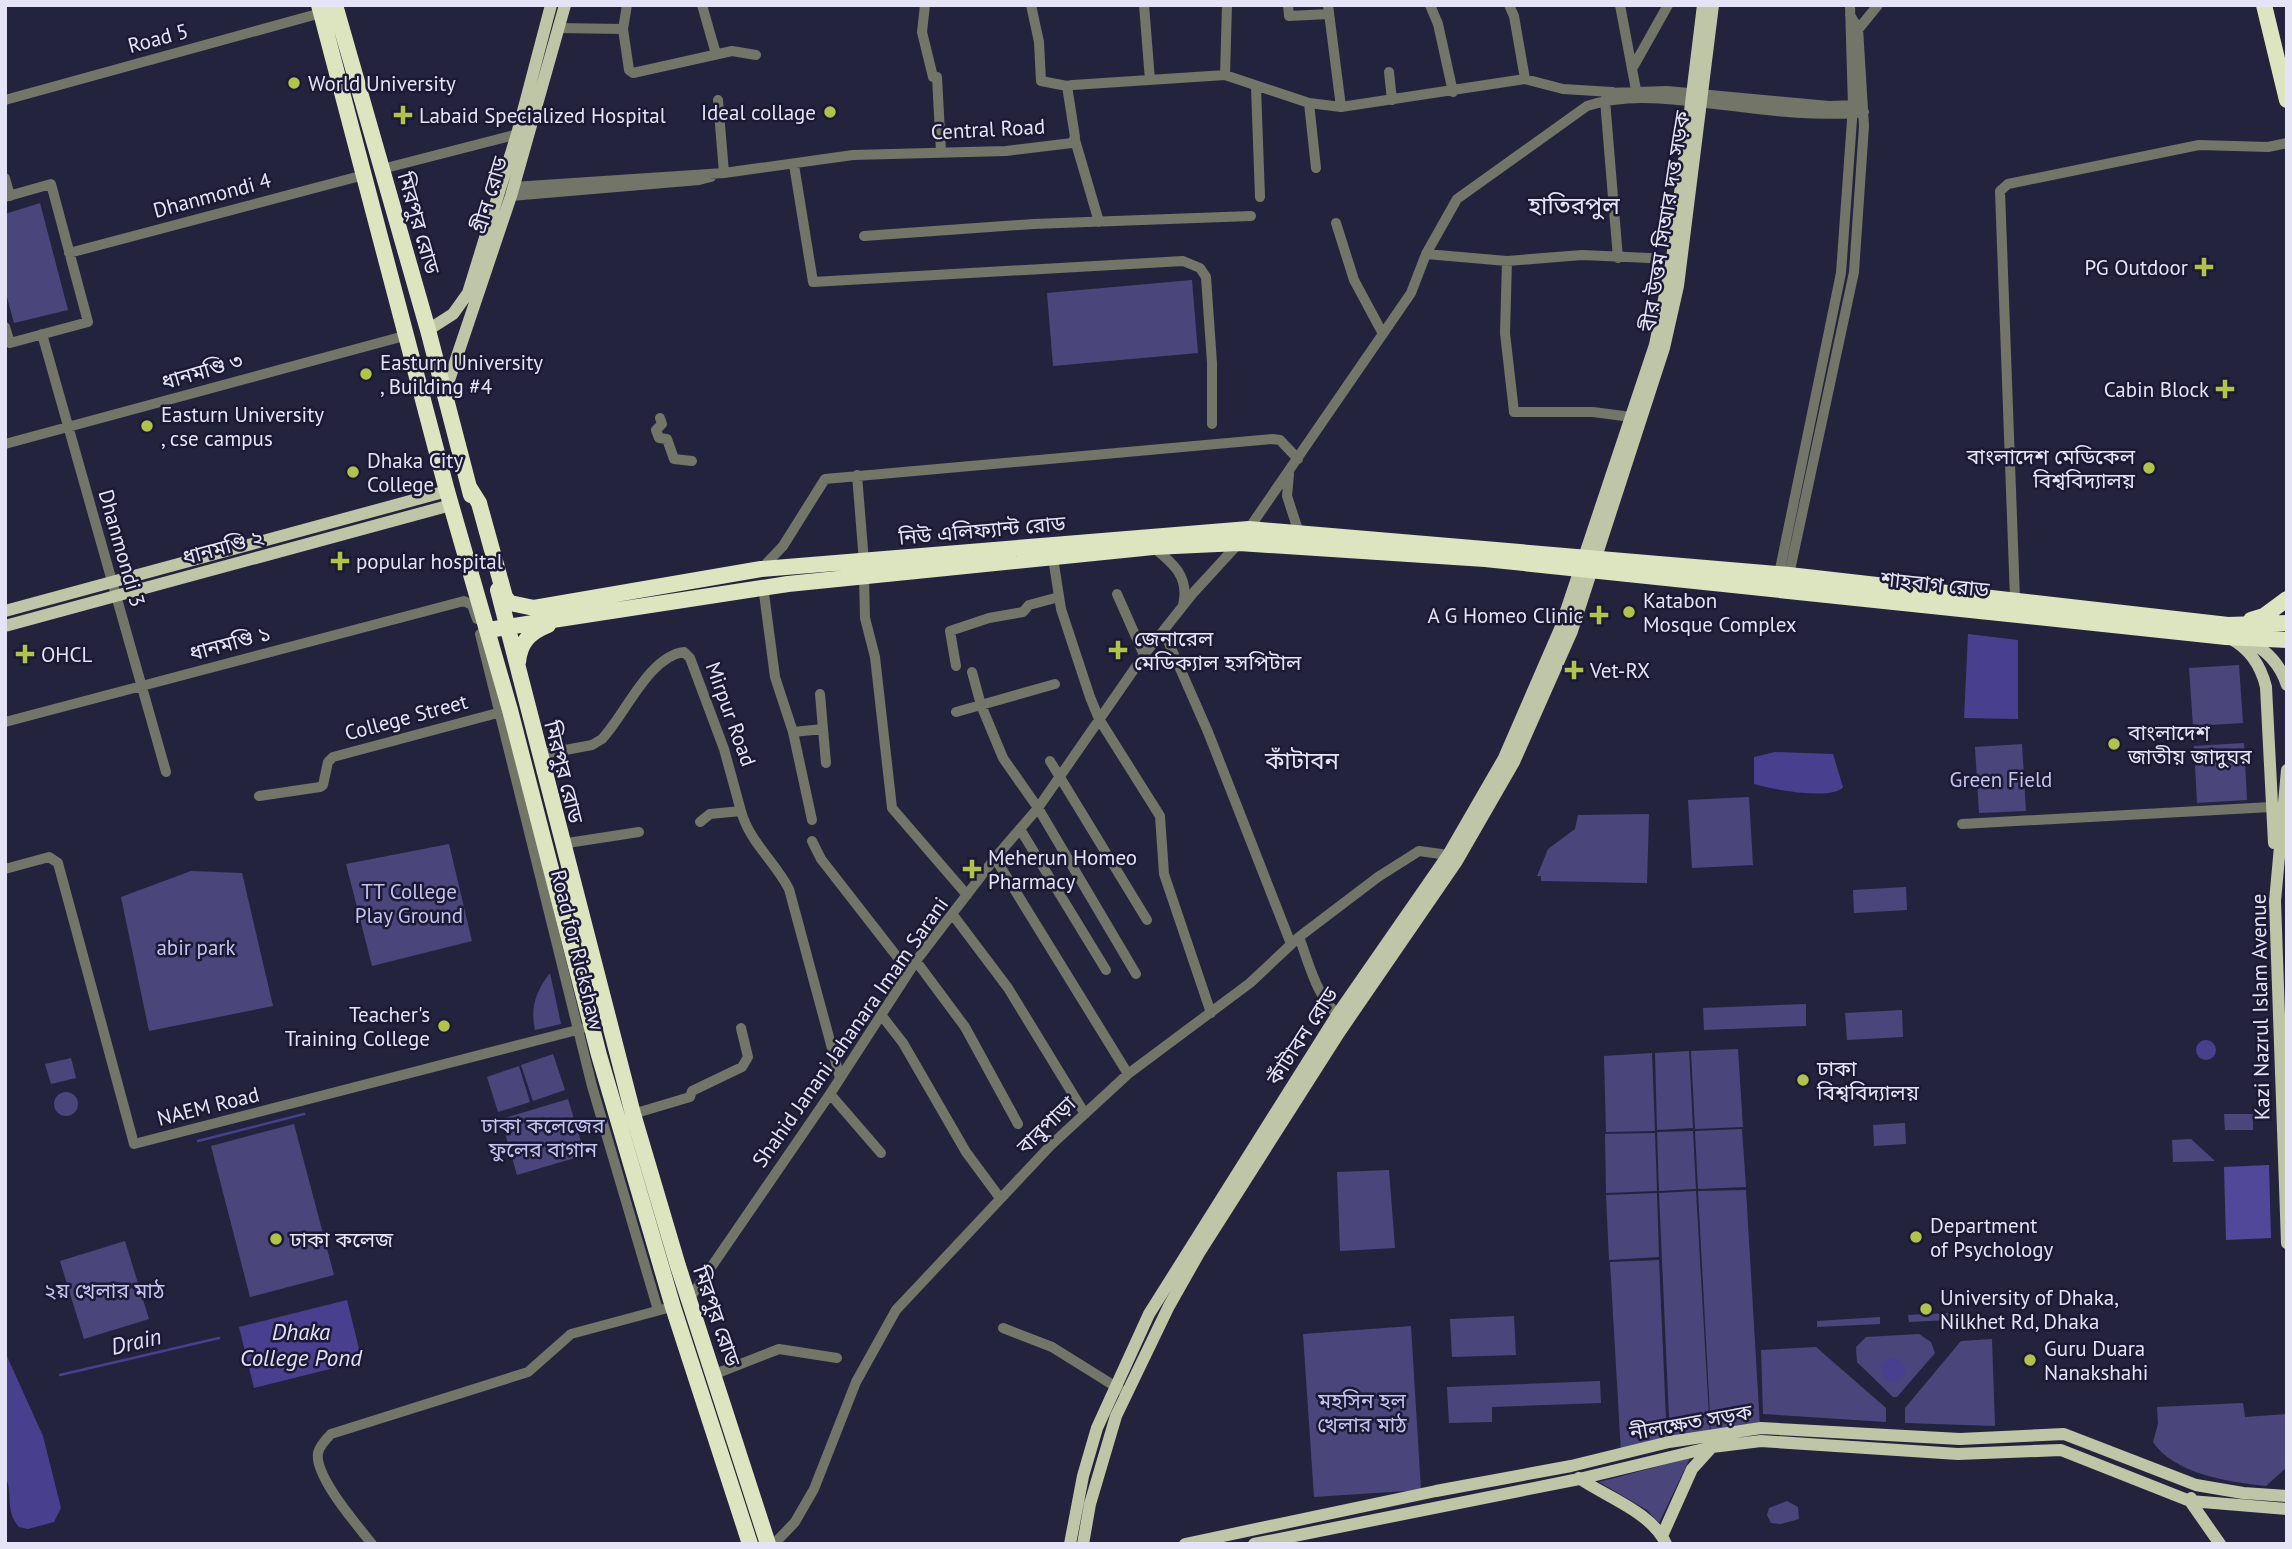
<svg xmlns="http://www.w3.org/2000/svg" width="2292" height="1549" viewBox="0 0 2292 1549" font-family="'PT Sans','Noto Sans Bengali',sans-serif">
	<rect width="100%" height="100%" fill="#24233e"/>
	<path fill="#4a467b" d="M 40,203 L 68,310 L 14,323 L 5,290 L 5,214 Z
		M 1192,280 L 1198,353 L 1053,366 L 1047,293 Z
		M 2239,665 L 2243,723 L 2193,726 L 2189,668 Z
		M 2244,743 L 2247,800 L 2197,803 L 2194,746 Z
		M 2022,744 L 2026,811 L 1979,813 L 1975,747 Z
		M 1749,797 L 1753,865 L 1692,868 L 1688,800 Z
		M 1649,814 L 1647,883 L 1541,881 L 1541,876 L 1537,876 L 1548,849 L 1575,829 L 1578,815 Z
		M 449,844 L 472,941 L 372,966 L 346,864 Z
		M 191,871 L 242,873 L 273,1006 L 149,1031 L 121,897 Z
		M 1906,887 L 1907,910 L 1854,913 L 1853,890 Z
		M 550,973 L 561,1024 L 535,1030 C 530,1007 536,991 550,973 Z
		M 1806,1004 L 1806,1026 L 1704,1030 L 1703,1008 Z
		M 1902,1010 L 1903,1037 L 1847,1040 L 1845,1013 Z
		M 1738,1049 L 1743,1127 L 1695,1129 L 1691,1051 Z
		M 1689,1051 L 1693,1128 L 1657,1130 L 1655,1053 Z
		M 1652,1053 L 1655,1131 L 1606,1132 L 1604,1056 Z
		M 553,1054 L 565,1090 L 533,1101 L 521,1065 Z
		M 71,1058 L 76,1078 L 51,1084 L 45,1064 Z
		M 519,1066 L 530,1102 L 498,1112 L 487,1077 Z
		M54 1104a12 12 0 1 1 24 0a12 12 0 1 1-24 0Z
		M 568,1099 L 585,1155 L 517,1175 L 501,1119 Z
		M 2224,1114 L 2253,1114 L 2253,1130 L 2225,1130 Z
		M 1905,1123 L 1906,1144 L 1874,1146 L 1873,1125 Z
		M 294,1124 L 334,1275 L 250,1297 L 211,1146 Z
		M 1742,1129 L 1746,1187 L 1698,1189 L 1695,1131 Z
		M 1693,1131 L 1696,1189 L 1659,1191 L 1657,1132 Z
		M 1655,1133 L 1657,1191 L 1606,1193 L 1605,1134 Z
		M 2191,1139 L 2215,1161 L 2173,1162 L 2172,1140 Z
		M 1389,1170 L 1395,1248 L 1340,1251 L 1337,1172 Z
		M 1746,1190 L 1760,1427 L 1711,1433 L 1698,1191 Z
		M 1696,1191 L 1710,1433 L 1670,1441 L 1659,1193 Z
		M 1657,1193 L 1659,1257 L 1609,1260 L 1606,1195 Z
		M 125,1241 L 149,1319 L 84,1339 L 60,1261 Z
		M 1659,1260 L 1667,1441 L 1621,1453 L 1610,1262 Z
		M 1967,1312 L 1968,1319 L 1909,1322 L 1908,1315 Z
		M 1514,1316 L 1516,1355 L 1452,1357 L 1450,1319 Z
		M 1880,1317 L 1880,1324 L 1817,1327 L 1817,1321 Z
		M 1411,1326 L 1421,1490 L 1314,1497 L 1303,1334 Z
		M 1919,1334 L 1931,1342 L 1935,1353 L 1897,1397 L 1893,1397 L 1857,1362 L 1856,1347 L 1866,1337 Z
		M 1992,1339 L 1995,1426 L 1905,1423 L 1905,1408 L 1961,1341 Z
		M 1816,1347 L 1886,1408 L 1886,1422 L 1763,1414 L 1761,1350 Z
		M 1600,1381 L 1601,1403 L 1492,1407 L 1492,1422 L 1449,1423 L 1447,1387 Z
		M 2243,1403 L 2245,1417 L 2287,1414 L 2287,1467 L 2266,1486 C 2229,1482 2174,1474 2153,1442 L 2158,1424 L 2157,1407 Z
		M 1690,1458 L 1659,1523 L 1647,1510 L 1599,1482 Z
		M 1787,1501 L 1798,1507 L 1799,1519 L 1781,1524 L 1771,1523 L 1767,1515 L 1769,1508 Z"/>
	<path fill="#514899" d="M 2269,1165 L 2271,1238 L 2226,1240 L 2224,1167 Z"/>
	<path fill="#493f8f" d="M 1968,634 L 2018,640 L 2018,719 L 1964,718 Z
		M 1775,752 L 1833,754 L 1843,787 C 1833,801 1770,789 1754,784 L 1754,757 Z
		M2196 1050a10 10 0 1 1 20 0a10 10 0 1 1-20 0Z
		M 347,1300 L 362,1361 L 254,1388 L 239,1327 Z
		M 5,1352 L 43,1436 L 61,1508 L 54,1522 L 28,1529 L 19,1527 C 4,1510 14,1494 5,1475 Z
		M1881 1370a12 12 0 1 1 24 0a12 12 0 1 1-24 0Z"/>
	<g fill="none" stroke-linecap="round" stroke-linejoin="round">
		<path stroke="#493f8f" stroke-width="2.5" d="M 198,1141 L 304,1114
			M 60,1375 L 219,1338"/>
		<path stroke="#727567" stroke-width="10" d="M 627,5 L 623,29 L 629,70 L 633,73 L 732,51 L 756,55
			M 702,5 L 716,54
			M 925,5 L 922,32 L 933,77 L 937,77 L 941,152
			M 1031,5 L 1039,42 L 1041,81 L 1067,86
			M 1144,5 L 1150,80
			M 1288,5 L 1289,16 L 1329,14
			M 1328,5 L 1341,107
			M 1430,5 L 1438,24 L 1453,92
			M 1509,5 L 1514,16 L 1525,79
			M 1620,5 L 1636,90
			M 558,28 L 623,29
			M 1856,32 L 1878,5
			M 1632,69 L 1668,5
			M 1389,72 L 1392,100
			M 1225,75 L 1227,5
			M 1256,87 L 1260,197
			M 1607,93 L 1667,91 L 1829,106 L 1859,105
			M 5,100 L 321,13
			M 718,100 L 724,173
			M 1605,100 L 1618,258
			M 1309,103 L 1316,168
			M 1075,140 L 1099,222
			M 794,165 L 813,282 L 1183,261 L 1200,268 L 1206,277 L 1212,363 L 1212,424
			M 382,169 L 522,133
			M 5,178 L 10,196
			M 513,187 L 724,173 L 853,155 L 1006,151 L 1072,143 L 1075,137 L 1067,86 L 1073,85 L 1225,75 L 1309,103 L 1341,107 L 1525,79 L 1563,89 L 1612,92
			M 511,196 L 699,180 L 711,177
			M 5,197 L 51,184 L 88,322 L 10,343 L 5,327
			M 1336,223 L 1354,280 L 1383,334
			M 864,236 L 1033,224 L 1251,216
			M 69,253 L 364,175
			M 1426,254 L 1507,261 L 1582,255 L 1672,259
			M 1507,261 L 1505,333 L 1514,412 L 1593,412 L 1631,417
			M 42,334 L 166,772
			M 660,418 L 662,424 L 656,430 L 659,438 L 667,439 L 674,459 L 692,461
			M 5,444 L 408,335
			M 1289,474 L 1287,496 L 1299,533
			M 857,475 L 864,562
			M 1153,547 C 1173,563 1190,577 1183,605
			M 1053,558 L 1061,609 L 1090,697 L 1099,719 L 1160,816 L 1164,874 L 1211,1013
			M 761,569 L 783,546 L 825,479 L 1273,439 L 1280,440 L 1298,459
			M 1779,574 L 1841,273 L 1853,106 L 1850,5
			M 1789,575 L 1854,272 L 1864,126 L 1858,28 L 1850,15
			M 864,577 L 865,618 L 875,657 L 892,808 L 967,895
			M 763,586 L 775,677 L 793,732 L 812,820
			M 1117,594 L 1144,655
			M 2015,599 L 2000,191 L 2008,184 L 2199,145 L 2268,147 L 2287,143
			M 1164,632 L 1208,732 L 1291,944
			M 480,634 L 592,1086 L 658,1310
			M 956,666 L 950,631 L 989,618 L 1023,612 L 1029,605 L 1059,597
			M 1055,684 L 981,705 L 1003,758 L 1038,808 L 1136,974
			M 956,712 L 981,705 L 972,672
			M 5,722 L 464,601 L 472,605 L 477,619
			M 823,729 L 826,763
			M 793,732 L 823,729 L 820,694
			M 538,755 L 592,745 L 602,739 C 625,715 649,656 684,652 L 690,658 L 724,749 L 741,811 L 710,814 L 700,822
			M 1050,761 L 1147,920
			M 259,796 L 320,787 L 323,785 L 328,762 L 333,757 L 505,711
			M 741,811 C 750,843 774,860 789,889 L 840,1078
			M 1962,824 L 2271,807
			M 1020,829 L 1106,970
			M 812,841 L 821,859 L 909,972
			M 561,844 L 639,832
			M 995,858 L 1128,1074
			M 5,869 L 49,857 L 58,863 L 134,1144 L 581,1029
			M 953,915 L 1008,988 L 1085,1114
			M 1299,937 C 1310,966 1317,1000 1343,1019
			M 916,961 L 965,1027 L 1018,1124
			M 882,1016 L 903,1043 L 966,1152 L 1000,1198
			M 830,1094 L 881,1153
			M 633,1114 L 690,1097 L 692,1091 L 742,1067 L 748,1057 L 741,1028
			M 690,1298 L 830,1094 L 916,961 L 995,858 L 1038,808 L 1144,655 L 1194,592 L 1239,543 L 1411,293 L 1426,254 L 1457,199 L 1587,106 C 1623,94 1661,98 1698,102 C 1752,108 1810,118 1864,112
			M 1003,1328 L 1052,1347 L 1121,1390
			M 715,1374 L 779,1349 L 837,1358
			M 372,1544 C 358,1526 314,1476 318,1453 C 320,1445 326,1439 331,1434 L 528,1372 L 571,1334 L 664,1309
			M 774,1544 L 795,1522 L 814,1489 L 856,1382 L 896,1310 L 1051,1145 L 1128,1074 L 1250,983 L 1299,937 L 1378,877 L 1419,851 L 1448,855 L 1455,859"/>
		<path stroke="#bfc5a7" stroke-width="12" d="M 428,330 L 453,314 L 468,293 L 517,134 L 551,5
			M 444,395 L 511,196 L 565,5
			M 5,611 L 447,491
			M 5,626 L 451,505
			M 2229,638 C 2249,648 2261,666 2266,687 L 2274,843
			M 2246,640 C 2266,649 2280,664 2287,685
			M 2287,770 L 2275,901 L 2287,1243
			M 1579,1478 C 1604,1496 1652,1512 1666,1544
			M 2191,1498 L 2190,1501 L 2220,1544
			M 1662,1536 L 1692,1469 L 1711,1448
			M 1070,1544 L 1083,1476 L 1097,1428 L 1149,1314 L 1337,1015 L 1448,855 L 1504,758 L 1560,629 L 1655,345 L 1672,259 L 1703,5
			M 1083,1544 L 1090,1504 L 1116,1416 L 1169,1306 L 1199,1253 L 1339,1033 L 1457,861 L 1514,762 L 1572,631 L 1664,348 L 1678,286 L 1713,5
			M 1185,1544 L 1436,1491 L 1571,1466 L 1669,1442 L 1761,1428 L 1960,1439 L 2064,1434 L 2196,1485 L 2243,1493 L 2287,1496
			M 1254,1544 L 1579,1479 L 1712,1447 L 1761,1441 L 1958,1454 L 2061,1450 L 2190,1501 L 2287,1509"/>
		<path stroke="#dde5c0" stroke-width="16" d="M 319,5 L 447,491 L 510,710 L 599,1055 L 673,1307 L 750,1544
			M 335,5 L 428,330 L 471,495
			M 2264,5 L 2287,100
			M 469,487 L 479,503 L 505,597 L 510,603 L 534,608 L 761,569 L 1249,529 L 1789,575 L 2228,625 L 2287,623
			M 498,590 L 633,1114 L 678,1266 L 768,1544
			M 2251,620 L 2264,616 L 2287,599
			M 488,630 L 788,584 L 1153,547 L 1239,543 L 1485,559 L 2226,637 L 2287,640
			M 518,662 C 520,642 530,632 548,625"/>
		<path stroke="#8d8ca2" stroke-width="2.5" stroke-dasharray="3.5 7" stroke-linecap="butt" d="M 2286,5 L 2287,9"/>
	</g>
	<g fill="#b2c34c" stroke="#1b1933" stroke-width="2.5">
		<circle cx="294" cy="83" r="7"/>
		<circle cx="830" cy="112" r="7"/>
		<path d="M399.5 104.5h7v7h7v7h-7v7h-7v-7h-7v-7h7z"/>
		<path d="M2200.5 256.5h7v7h7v7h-7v7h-7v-7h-7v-7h7z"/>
		<circle cx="366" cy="374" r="7"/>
		<path d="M2221.5 378.5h7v7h7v7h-7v7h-7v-7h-7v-7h7z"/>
		<circle cx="147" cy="426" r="7"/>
		<circle cx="2149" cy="468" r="7"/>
		<circle cx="353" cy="472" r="7"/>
		<path d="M336.5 550.5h7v7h7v7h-7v7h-7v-7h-7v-7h7z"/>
		<circle cx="1629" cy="612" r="7"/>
		<path d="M1595.5 604.5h7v7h7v7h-7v7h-7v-7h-7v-7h7z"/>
		<path d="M1114.5 639.5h7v7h7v7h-7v7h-7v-7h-7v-7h7z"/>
		<path d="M21.5 643.5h7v7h7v7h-7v7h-7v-7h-7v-7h7z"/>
		<path d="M1570.5 659.5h7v7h7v7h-7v7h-7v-7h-7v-7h7z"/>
		<circle cx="2114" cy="744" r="7"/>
		<path d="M968.5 858.5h7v7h7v7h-7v7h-7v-7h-7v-7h7z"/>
		<circle cx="444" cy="1026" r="7"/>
		<circle cx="1803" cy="1080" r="7"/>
		<circle cx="1916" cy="1237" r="7"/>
		<circle cx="276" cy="1239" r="7"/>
		<circle cx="1926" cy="1309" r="7"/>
		<circle cx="2030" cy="1360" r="7"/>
	</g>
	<g text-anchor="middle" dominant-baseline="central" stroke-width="5" stroke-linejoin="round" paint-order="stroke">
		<g font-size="21" fill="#e4e4f6" stroke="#1b1933">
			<text transform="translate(158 38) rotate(-15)">Road 5</text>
			<text transform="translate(988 129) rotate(-3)">Central Road</text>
			<text transform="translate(212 195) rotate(-15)">Dhanmondi 4</text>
			<text transform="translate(489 195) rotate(-73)">গ্রীন রোড</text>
			<text transform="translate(1665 221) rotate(-81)">বীর উত্তম সিআর দত্ত সড়ক</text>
			<text transform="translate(419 223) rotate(74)">মিরপুর রোড</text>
			<text transform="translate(202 371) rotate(-16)">ধানমণ্ডি ৩</text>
			<text transform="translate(982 530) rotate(-5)">নিউ এলিফ্যান্ট রোড</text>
			<text transform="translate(223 547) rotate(-15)">ধানমণ্ডি ২</text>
			<text transform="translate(122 548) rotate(74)">Dhanmondi 3</text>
			<text transform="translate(1935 584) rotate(6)">শাহবাগ রোড</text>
			<text transform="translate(230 643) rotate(-15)">ধানমণ্ডি ১</text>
			<text transform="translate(731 714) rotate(70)">Mirpur Road</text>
			<text transform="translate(406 717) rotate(-15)">College Street</text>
			<text transform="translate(564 772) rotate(76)">মিরপুর রোড</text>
			<text transform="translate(578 950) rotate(76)">Road for Rickshaw</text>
			<text transform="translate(2260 1007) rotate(-91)">Kazi Nazrul Islam Avenue</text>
			<text transform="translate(850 1032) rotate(-55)">Shahid Janani Jahanara Imam Sarani</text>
			<text transform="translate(1302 1036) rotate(-57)">কাঁটাবন রোড</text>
			<text transform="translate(208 1106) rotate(-14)">NAEM Road</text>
			<text transform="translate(1046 1125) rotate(-44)">বাবুপাড়া</text>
			<text transform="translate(717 1316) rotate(71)">মিরপুর রোড</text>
			<text transform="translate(1691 1422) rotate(-10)">নীলক্ষেত সড়ক</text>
		</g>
		<g font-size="21" fill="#e4e4f6" stroke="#1b1933" text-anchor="start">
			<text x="308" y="83">World University</text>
			<text x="816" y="112" text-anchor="end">Ideal collage</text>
			<text x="419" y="115">Labaid Specialized Hospital</text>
			<text x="2188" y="267" text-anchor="end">PG Outdoor</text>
			<text x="380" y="362">Easturn University<tspan x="380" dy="24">, Building #4</tspan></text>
			<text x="2209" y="389" text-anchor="end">Cabin Block</text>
			<text x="161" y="414">Easturn University<tspan x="161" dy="24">, cse campus</tspan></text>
			<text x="2135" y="456" text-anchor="end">বাংলাদেশ মেডিকেল<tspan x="2135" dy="24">বিশ্ববিদ্যালয়</tspan></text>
			<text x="367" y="460">Dhaka City<tspan x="367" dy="24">College</tspan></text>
			<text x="356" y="561">popular hospital</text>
			<text x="1643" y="600">Katabon<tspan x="1643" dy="24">Mosque Complex</tspan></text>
			<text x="1583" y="615" text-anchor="end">A G Homeo Clinic</text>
			<text x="1134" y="638">জেনারেল<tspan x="1134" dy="24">মেডিক্যাল হসপিটাল</tspan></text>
			<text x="41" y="654">OHCL</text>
			<text x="1590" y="670">Vet-RX</text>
			<text x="2128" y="732">বাংলাদেশ<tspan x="2128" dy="24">জাতীয় জাদুঘর</tspan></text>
			<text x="988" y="857">Meherun Homeo<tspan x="988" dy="24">Pharmacy</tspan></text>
			<text x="430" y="1014" text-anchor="end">Teacher's<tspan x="430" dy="24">Training College</tspan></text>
			<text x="1817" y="1068">ঢাকা<tspan x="1817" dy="24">বিশ্ববিদ্যালয়</tspan></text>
			<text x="1930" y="1225">Department<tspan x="1930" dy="24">of Psychology</tspan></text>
			<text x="290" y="1239">ঢাকা কলেজ</text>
			<text x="1940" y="1297">University of Dhaka,<tspan x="1940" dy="24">Nilkhet Rd, Dhaka</tspan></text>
			<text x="2044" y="1348">Guru Duara<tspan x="2044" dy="24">Nanakshahi</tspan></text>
		</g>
		<g font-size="21" fill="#c3c3f0" stroke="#1b1933">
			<text x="2001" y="779">Green Field</text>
			<text x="409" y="891">TT College<tspan x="409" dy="24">Play Ground</tspan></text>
			<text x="196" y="947">abir park</text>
			<text x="543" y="1125">ঢাকা কলেজের<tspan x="543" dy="24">ফুলের বাগান</tspan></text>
			<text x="104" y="1290">২য় খেলার মাঠ</text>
			<text x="1362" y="1400">মহসিন হল<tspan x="1362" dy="24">খেলার মাঠ</tspan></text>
		</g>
		<g font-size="23" font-style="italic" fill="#dfe0f7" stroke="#1b1933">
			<text x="301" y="1331">Dhaka<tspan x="301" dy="26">College Pond</tspan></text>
			<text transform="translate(136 1341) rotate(-13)">Drain</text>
		</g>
		<g font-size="24" fill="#e4e4f6" stroke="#1b1933">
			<text x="1574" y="205">হাতিরপুল</text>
			<text x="1302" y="760">কাঁটাবন</text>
		</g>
	</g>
	<rect width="2292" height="1549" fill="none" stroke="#e4e4f6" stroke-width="14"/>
</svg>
